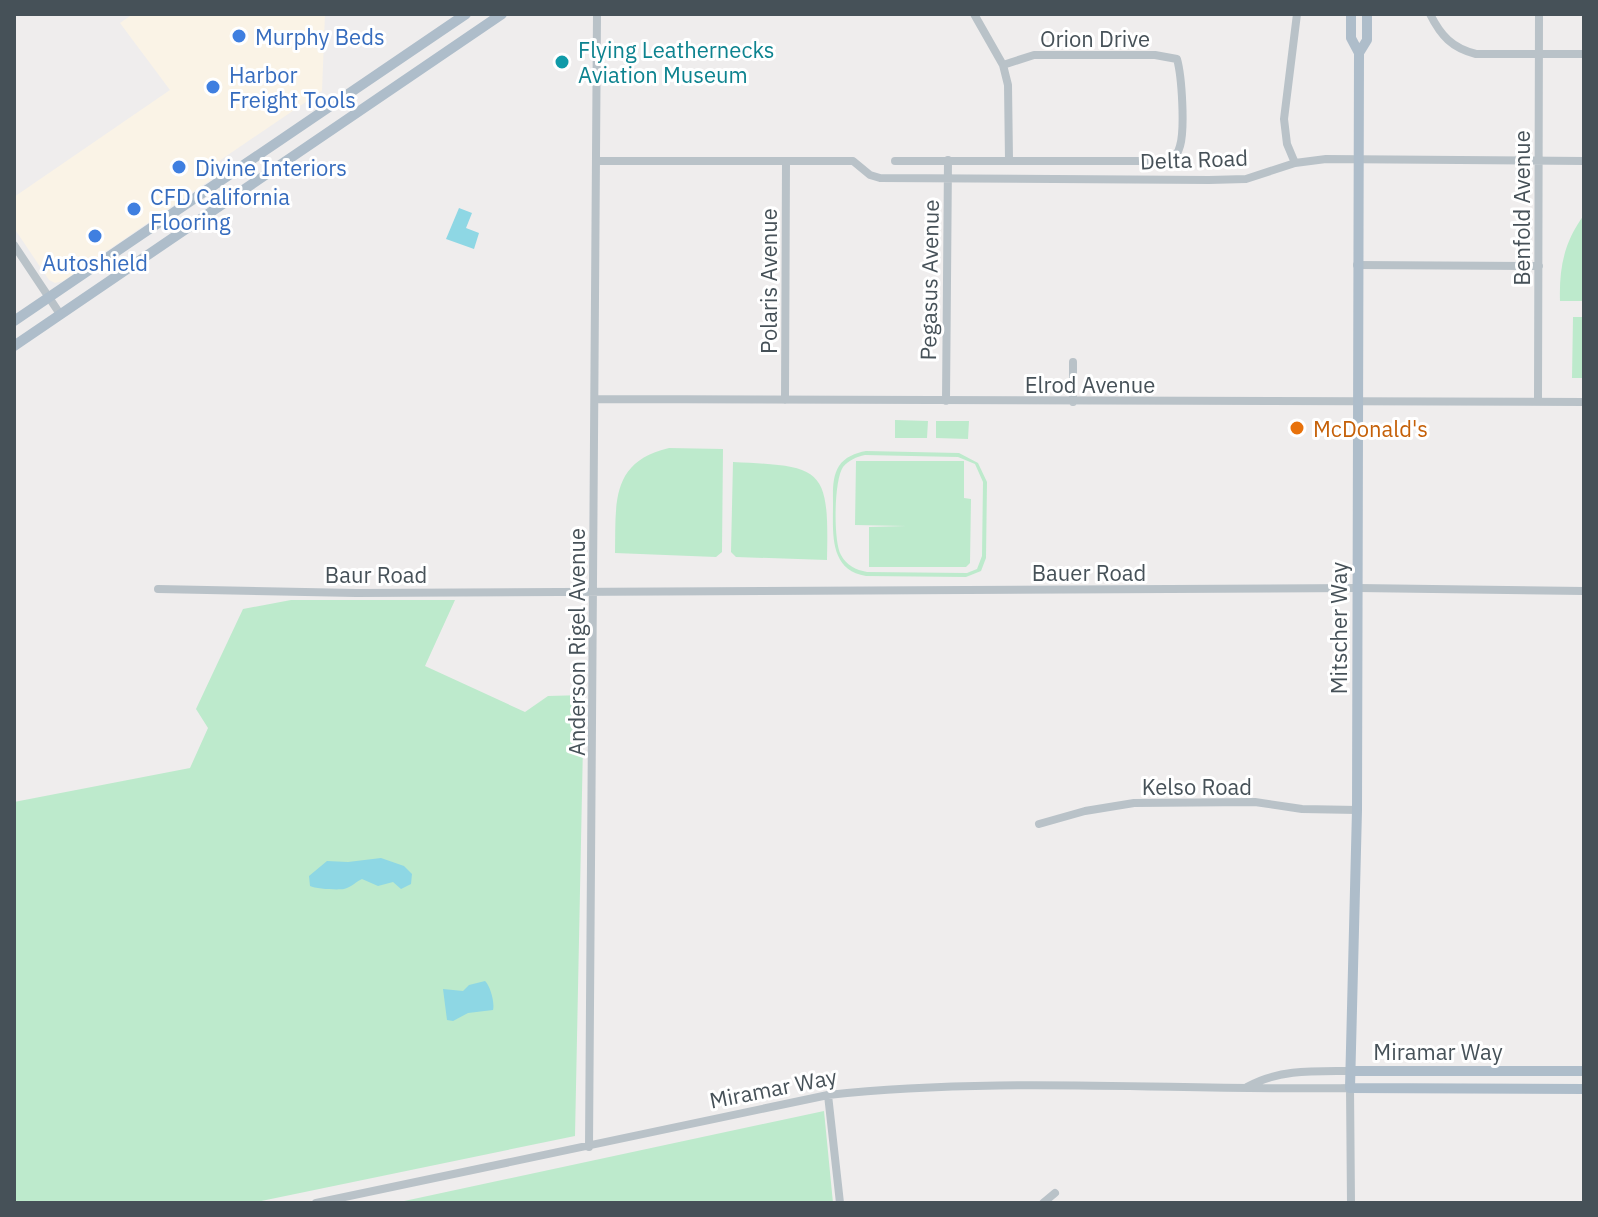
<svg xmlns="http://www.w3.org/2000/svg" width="1598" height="1217" viewBox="0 0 1598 1217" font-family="'IBM Plex Sans',sans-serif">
	<rect width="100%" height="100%" fill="#efeded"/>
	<path fill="#faf3e6" d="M 133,14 L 325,14 L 322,91 L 219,161 L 225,170 L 63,281 L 55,283 L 49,280 L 14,228 L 14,197 L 170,90 L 120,23 Z"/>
	<path fill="#bdeacc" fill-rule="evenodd" d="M 1584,215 L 1584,301 L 1560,301 C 1559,268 1564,242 1584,215 Z
		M 1573,317 L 1584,317 L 1584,378 L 1572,378 Z
		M 895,420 L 928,421 L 927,438 L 895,438 Z
		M 936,421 L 969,421 L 968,439 L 936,438 Z
		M 669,448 L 723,449 L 722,552 L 716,557 L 615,553 C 616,503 610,462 669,448 Z
		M 866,451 L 959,453 L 978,463 L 987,482 L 986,558 L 981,571 L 966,577 L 866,576 C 829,570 833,533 833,504 C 833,491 832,477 839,466 C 845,457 855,453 866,451 ZM 865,455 L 958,457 L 975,464 L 983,482 L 982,556 L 977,569 L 967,573 L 867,572 C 856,570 846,565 841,555 C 833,541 834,480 843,467 C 849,460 856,457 865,455 Z
		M 856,461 L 964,461 L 964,498 L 971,499 L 970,563 L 966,567 L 869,567 L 869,527 L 906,526 L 855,525 Z
		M 733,462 C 824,466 829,468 827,560 L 736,557 L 731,552 Z
		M 291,600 L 455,600 L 425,666 L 525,712 L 548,696 L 584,695 L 575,1136 L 251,1203 L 14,1203 L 14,802 L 190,768 L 208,728 L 196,709 L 243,609 Z
		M 824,1111 L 833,1203 L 395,1203 Z"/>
	<path fill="#8ed7e4" d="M 459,208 L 472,213 L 466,228 L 479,233 L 474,249 L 446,239 Z
		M 381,858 L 404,866 L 412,874 L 411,884 L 401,889 L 393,882 L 378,886 L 362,879 C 357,881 350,888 344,889 C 337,890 316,889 310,886 L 309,876 L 327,861 L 348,862 Z
		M 485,981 C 490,985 495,1003 493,1010 L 468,1013 L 453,1021 L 447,1020 L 443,989 L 463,991 L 469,985 Z"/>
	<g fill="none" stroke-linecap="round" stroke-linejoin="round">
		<path stroke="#b9c2c8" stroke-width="8" d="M 974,14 L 1003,65 L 1008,85 L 1009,160
			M 1430,14 C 1441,36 1452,48 1476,54 L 1584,54
			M 598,161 L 853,161 L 870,175 L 880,178 L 1209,180 L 1246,179 L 1295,163 L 1326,159 L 1584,161
			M 895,161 L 1168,161 C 1175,157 1178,154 1180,146 C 1185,129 1182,77 1177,59 L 1155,55 L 1034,55 L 1003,65
			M 1295,163 L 1287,144 L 1284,119 L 1297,14
			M 14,245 L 60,314
			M 1357,265 L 1539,266
			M 1073,362 L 1073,402
			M 596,399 L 1584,402
			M 785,400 L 786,161
			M 946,401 L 948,160
			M 1538,401 L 1539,14
			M 158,589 L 356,593 L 1358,588 L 1584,591
			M 1039,824 L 1085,811 L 1134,803 L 1255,802 L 1302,809 L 1357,810
			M 1247,1087 C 1278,1069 1316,1071 1351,1071
			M 828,1095 L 840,1203
			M 589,1147 L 597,14
			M 316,1203 L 828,1095 C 1001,1076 1177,1091 1350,1088 L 1351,1203
			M 1043,1203 L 1055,1193"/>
		<path stroke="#aebdca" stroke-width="10" d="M 1351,14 L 1351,38 L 1359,53 L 1357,810 L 1350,1088 L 1584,1089
			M 1359,53 L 1367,40 L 1367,14
			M 14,321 L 466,14
			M 14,346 L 502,14
			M 1351,1071 L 1584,1071"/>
	</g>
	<g fill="#3f7fe0" stroke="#fff" stroke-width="3">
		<circle cx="239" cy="36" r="8"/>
		<circle cx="213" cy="87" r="8"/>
		<circle cx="179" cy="167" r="8"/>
		<circle cx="134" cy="209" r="8"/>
		<circle cx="95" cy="236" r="8"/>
	</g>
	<circle fill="#0f9aa8" stroke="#fff" stroke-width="3" cx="562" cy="62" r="8"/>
	<circle fill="#e8710a" stroke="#fff" stroke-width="3" cx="1297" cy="428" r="8"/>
	<g text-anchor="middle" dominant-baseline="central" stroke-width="6" stroke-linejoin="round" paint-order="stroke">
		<g font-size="22" fill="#366cbe" stroke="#fff" text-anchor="start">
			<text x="255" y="36">Murphy Beds</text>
			<text x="229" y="74">Harbor<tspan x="229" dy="25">Freight Tools</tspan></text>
			<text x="195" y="167">Divine Interiors</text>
			<text x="150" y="196">CFD California<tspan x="150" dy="25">Flooring</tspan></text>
			<text x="95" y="262" text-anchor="middle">Autoshield</text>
		</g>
		<g font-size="22" fill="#465158" stroke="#fff">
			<text x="1095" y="38">Orion Drive</text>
			<text transform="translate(1194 159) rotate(-2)">Delta Road</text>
			<text transform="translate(1521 208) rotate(-90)">Benfold Avenue</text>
			<text transform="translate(929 280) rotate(-89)">Pegasus Avenue</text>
			<text transform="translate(768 281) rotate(-90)">Polaris Avenue</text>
			<text x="1090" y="384">Elrod Avenue</text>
			<text x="1089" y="572">Bauer Road</text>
			<text x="376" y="574">Baur Road</text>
			<text transform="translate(1338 628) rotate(-90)">Mitscher Way</text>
			<text transform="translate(576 642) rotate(-90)">Anderson Rigel Avenue</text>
			<text x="1197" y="786">Kelso Road</text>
			<text x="1438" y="1051">Miramar Way</text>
			<text transform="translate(773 1088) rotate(-11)">Miramar Way</text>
		</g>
		<g font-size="22" fill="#0d838f" stroke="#fff" text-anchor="start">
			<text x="578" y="49">Flying Leathernecks<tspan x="578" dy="25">Aviation Museum</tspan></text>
		</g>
		<g font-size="22" fill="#c56008" stroke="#fff" text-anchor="start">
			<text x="1313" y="428">McDonald's</text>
		</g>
	</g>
	<rect width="1598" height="1217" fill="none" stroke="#465158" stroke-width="32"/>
</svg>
